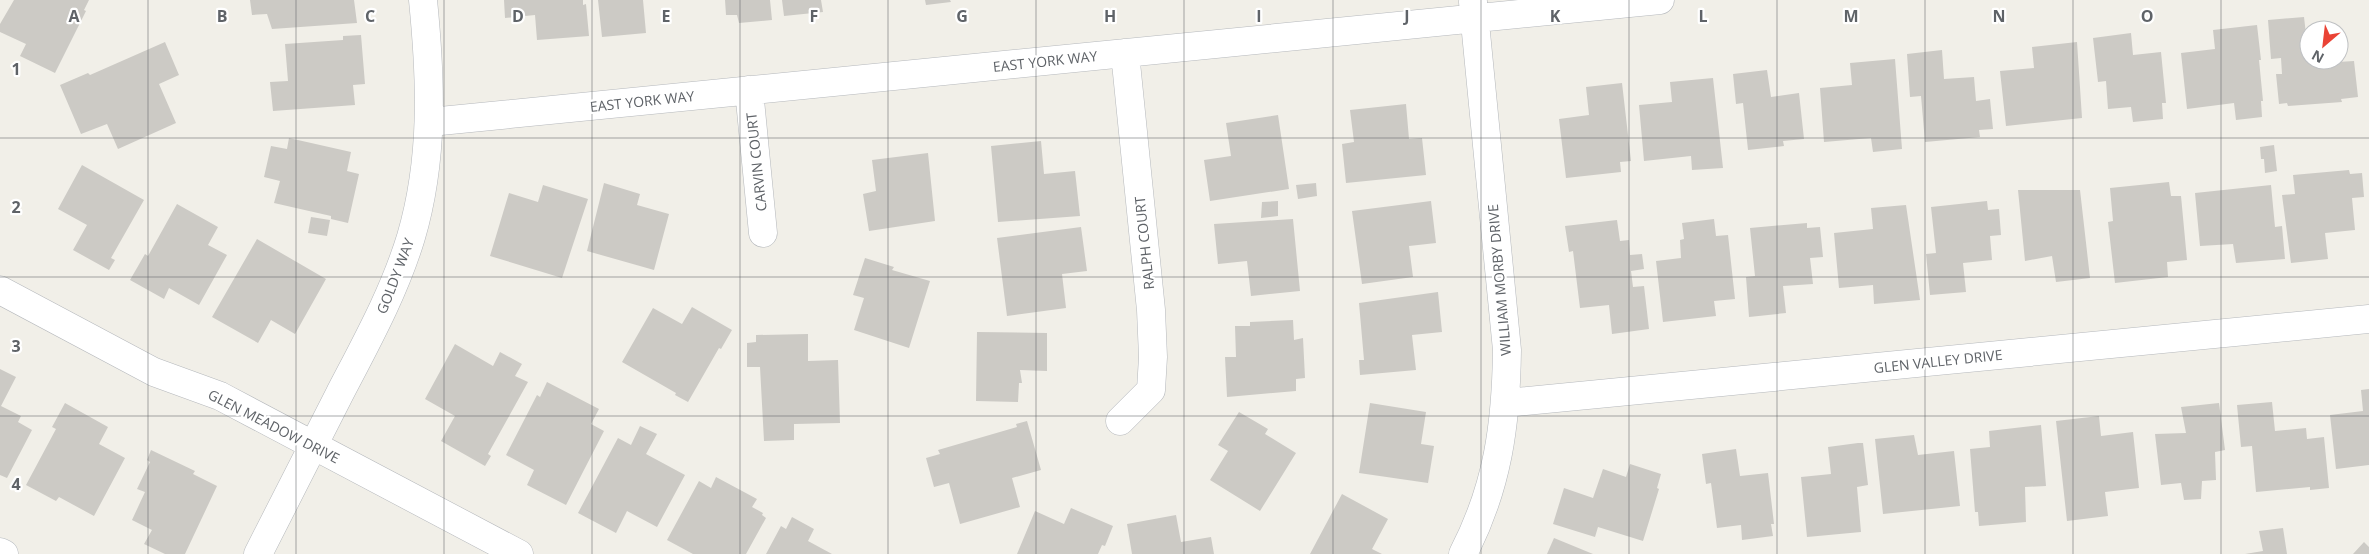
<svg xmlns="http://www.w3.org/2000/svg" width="2369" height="554" viewBox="0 0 2369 554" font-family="'Open Sans',sans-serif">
	<rect width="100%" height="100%" fill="#f1efe8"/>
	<path fill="#cccac5" d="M 14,0 L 89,0 L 84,10 L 86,11 L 55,73 L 20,56 L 26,44 L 0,32 L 0,24 Z
		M 250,0 L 354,0 L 357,23 L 272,29 L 267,14 L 252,15 Z
		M 504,0 L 583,0 L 583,5 L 586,4 L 589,36 L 537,40 L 535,15 L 505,18 Z
		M 598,0 L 643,0 L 646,33 L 602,37 Z
		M 725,0 L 770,0 L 772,20 L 739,23 L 737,15 L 726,15 Z
		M 782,0 L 821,0 L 823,12 L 784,16 Z
		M 925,0 L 950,0 L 951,2 L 926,5 Z
		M 2304,17 L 2307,43 L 2309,43 L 2309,60 L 2337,60 L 2338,62 L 2354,61 L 2358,97 L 2341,99 L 2342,102 L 2288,106 L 2287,103 L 2279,104 L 2276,74 L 2282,74 L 2281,58 L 2271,59 L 2268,20 Z
		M 2257,25 L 2261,60 L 2259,60 L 2263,101 L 2261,101 L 2262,117 L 2236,120 L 2234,103 L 2187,109 L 2181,53 L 2215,49 L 2213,30 Z
		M 2131,33 L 2133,55 L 2161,52 L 2166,103 L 2162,103 L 2163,119 L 2133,122 L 2131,107 L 2108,109 L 2106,81 L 2098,82 L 2093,38 Z
		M 361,35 L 365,84 L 353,85 L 355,105 L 273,111 L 270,82 L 288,81 L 285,44 L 343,40 L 343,36 Z
		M 165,42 L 179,75 L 159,84 L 176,123 L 118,149 L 107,124 L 81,134 L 60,85 L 88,73 L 90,75 Z
		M 2077,42 L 2082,118 L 2006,126 L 2000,71 L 2034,68 L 2032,47 Z
		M 1942,50 L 1944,79 L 1974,77 L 1976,101 L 1990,99 L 1993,129 L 1979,130 L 1980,137 L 1925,142 L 1921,96 L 1910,97 L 1907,54 Z
		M 1895,59 L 1902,149 L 1873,152 L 1871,138 L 1824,142 L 1820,88 L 1852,85 L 1850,63 Z
		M 1767,70 L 1771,97 L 1799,93 L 1804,139 L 1783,141 L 1784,146 L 1748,150 L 1743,103 L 1736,104 L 1733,74 Z
		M 1713,78 L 1723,168 L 1692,170 L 1691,156 L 1644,161 L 1639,105 L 1672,102 L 1670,82 Z
		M 1622,83 L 1631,161 L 1620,162 L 1621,172 L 1566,178 L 1559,119 L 1589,115 L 1586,87 Z
		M 1406,104 L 1409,139 L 1422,138 L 1426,175 L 1346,183 L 1342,144 L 1354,142 L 1350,110 Z
		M 1278,115 L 1289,189 L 1210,201 L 1204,160 L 1231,156 L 1226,123 Z
		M 289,138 L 351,152 L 347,171 L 359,174 L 348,223 L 331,219 L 331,216 L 274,203 L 280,181 L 264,177 L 271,146 L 287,149 Z
		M 1041,141 L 1044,174 L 1075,171 L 1080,216 L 998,222 L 991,146 Z
		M 2274,145 L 2277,171 L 2265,173 L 2264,159 L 2261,159 L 2260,147 Z
		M 928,153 L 935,221 L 869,231 L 863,194 L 876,191 L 872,160 Z
		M 82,165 L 144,200 L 111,258 L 115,260 L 109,270 L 73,250 L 87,225 L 58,209 Z
		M 2349,170 L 2350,174 L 2362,173 L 2364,197 L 2352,198 L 2355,230 L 2325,233 L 2328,259 L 2291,263 L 2282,195 L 2295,194 L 2293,175 Z
		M 2169,182 L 2171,196 L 2181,196 L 2187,260 L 2167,262 L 2168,277 L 2115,283 L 2108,222 L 2113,221 L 2110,188 Z
		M 604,183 L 640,194 L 637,205 L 669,214 L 654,270 L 587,251 Z
		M 1316,183 L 1317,196 L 1298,199 L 1296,185 Z
		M 543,185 L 588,199 L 562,278 L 490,256 L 509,193 L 538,202 Z
		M 2271,185 L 2275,227 L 2282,226 L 2285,259 L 2236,263 L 2233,244 L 2200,246 L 2195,193 Z
		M 2018,190 L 2080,190 L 2090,278 L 2056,282 L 2052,256 L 2025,261 Z
		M 1278,201 L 1278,216 L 1261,218 L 1262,202 Z
		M 1431,201 L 1436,243 L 1409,246 L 1413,277 L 1362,284 L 1352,211 Z
		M 1987,201 L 1988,210 L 1999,209 L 2001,235 L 1990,236 L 1992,260 L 1963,263 L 1966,292 L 1930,295 L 1926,254 L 1936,253 L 1931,207 Z
		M 177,204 L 218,227 L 208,245 L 227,255 L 199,305 L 169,288 L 164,299 L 130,280 L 145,254 L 148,256 Z
		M 1906,205 L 1920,300 L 1874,304 L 1873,285 L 1839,288 L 1834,233 L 1873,229 L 1871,208 Z
		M 311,217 L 330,220 L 327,236 L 308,233 Z
		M 1293,219 L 1300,291 L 1251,296 L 1247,261 L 1218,264 L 1214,224 Z
		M 1714,219 L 1716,236 L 1728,235 L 1735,299 L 1714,301 L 1716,316 L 1663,322 L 1656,261 L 1681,258 L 1680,240 L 1684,239 L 1682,223 Z
		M 1617,220 L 1620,241 L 1629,240 L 1630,255 L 1642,254 L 1644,269 L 1631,271 L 1633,287 L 1644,286 L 1649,329 L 1612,334 L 1609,305 L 1580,308 L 1573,251 L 1569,252 L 1565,226 Z
		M 1807,223 L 1807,228 L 1820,227 L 1823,257 L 1810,258 L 1813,284 L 1783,286 L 1786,313 L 1749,317 L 1746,277 L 1755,276 L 1750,228 Z
		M 1081,227 L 1087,271 L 1062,274 L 1066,308 L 1007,316 L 997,238 Z
		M 257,239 L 326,279 L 295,334 L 271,320 L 258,343 L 212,317 Z
		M 865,258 L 894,267 L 892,270 L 930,281 L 909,348 L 854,330 L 864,298 L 853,295 Z
		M 1438,292 L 1442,332 L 1412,335 L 1416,370 L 1360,375 L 1359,360 L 1364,360 L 1359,303 Z
		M 692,307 L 732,330 L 721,349 L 719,348 L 688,402 L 675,395 L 676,393 L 622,362 L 653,308 L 682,324 Z
		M 1293,320 L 1294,340 L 1303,338 L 1305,378 L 1296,379 L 1296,391 L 1227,397 L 1225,357 L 1236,357 L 1235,326 L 1250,326 L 1250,322 Z
		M 977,332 L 1047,333 L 1047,371 L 1020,370 L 1022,383 L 1019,383 L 1018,402 L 976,401 Z
		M 808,334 L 808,361 L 838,360 L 840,423 L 794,424 L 794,440 L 764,441 L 760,367 L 747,367 L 747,343 L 756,342 L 756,335 Z
		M 455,344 L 493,366 L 500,352 L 522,364 L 515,376 L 528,382 L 488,454 L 491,456 L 485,466 L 441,441 L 455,416 L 425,399 Z
		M 0,369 L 16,377 L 1,406 L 21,416 L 18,422 L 32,430 L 7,478 L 0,475 Z
		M 547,382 L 599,409 L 591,424 L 604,431 L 566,505 L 527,485 L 534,470 L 506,455 L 537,395 L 540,397 Z
		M 2369,389 L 2369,465 L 2336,469 L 2330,415 L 2363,411 L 2361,390 Z
		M 2272,402 L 2275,431 L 2306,428 L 2307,439 L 2324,437 L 2329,488 L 2310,490 L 2310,487 L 2256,492 L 2252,446 L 2241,447 L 2237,405 Z
		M 65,403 L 108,427 L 99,444 L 125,458 L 94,516 L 59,497 L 56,501 L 26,485 L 56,429 L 52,427 Z
		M 1370,403 L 1426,412 L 1421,444 L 1434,446 L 1428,483 L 1359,473 Z
		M 2219,403 L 2225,450 L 2215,452 L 2216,480 L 2202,481 L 2201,499 L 2184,500 L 2181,483 L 2161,485 L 2155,434 L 2186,433 L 2181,407 Z
		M 1239,412 L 1268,429 L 1265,434 L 1296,453 L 1260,511 L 1210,480 L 1228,451 L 1218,445 Z
		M 2099,416 L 2101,436 L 2133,432 L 2139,488 L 2105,492 L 2108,516 L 2067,521 L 2056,421 Z
		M 1027,421 L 1041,470 L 1012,478 L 1020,507 L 960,524 L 949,483 L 934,487 L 926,458 L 940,454 L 938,450 L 1017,427 L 1016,424 Z
		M 2041,425 L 2046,486 L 2025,487 L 2026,522 L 1979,526 L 1978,512 L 1975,512 L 1970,449 L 1990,447 L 1989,431 Z
		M 640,426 L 657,434 L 646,454 L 685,475 L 657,527 L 627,511 L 616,533 L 578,513 L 618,438 L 631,445 Z
		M 1914,435 L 1918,455 L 1954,451 L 1960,506 L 1883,514 L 1875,439 Z
		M 1858,443 L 1863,443 L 1868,485 L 1857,487 L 1861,532 L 1807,537 L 1801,477 L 1831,474 L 1828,447 Z
		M 1736,449 L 1740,476 L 1768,473 L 1774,524 L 1771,524 L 1773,536 L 1742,540 L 1741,525 L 1717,528 L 1711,483 L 1706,484 L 1702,454 Z
		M 151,450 L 195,471 L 193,474 L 217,486 L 185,554 L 165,554 L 144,544 L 152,530 L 132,520 L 145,492 L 137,489 L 150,462 L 147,460 Z
		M 1630,464 L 1661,474 L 1657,488 L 1659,489 L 1643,541 L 1598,527 L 1595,537 L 1553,524 L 1564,488 L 1593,498 L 1603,469 L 1626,477 Z
		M 716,477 L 757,499 L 752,507 L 763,513 L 762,515 L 766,518 L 746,554 L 693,554 L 667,540 L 699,481 L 711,488 Z
		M 1342,494 L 1388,519 L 1372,549 L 1382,554 L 1310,554 Z
		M 1071,508 L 1113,526 L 1105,546 L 1102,545 L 1098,554 L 1017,554 L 1035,511 L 1064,524 Z
		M 1176,515 L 1181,542 L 1211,537 L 1214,554 L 1132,554 L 1127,524 Z
		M 792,517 L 814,529 L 808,541 L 832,554 L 766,554 L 781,526 L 786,529 Z
		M 2283,528 L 2287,554 L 2245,554 L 2263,551 L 2259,531 Z
		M 1554,538 L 1593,554 L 1547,554 Z
		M 2364,542 L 2369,547 L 2369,554 L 2353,554 Z"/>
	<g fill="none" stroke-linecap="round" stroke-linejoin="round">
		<g stroke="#b5b8bc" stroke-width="29">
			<path id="minor" d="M 749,90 L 763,233
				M 430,122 L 1660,0
				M 0,290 L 154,372 L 220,396 L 519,554
				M 1506,403 L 2369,319
				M 1120,421 L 1151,390 L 1153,357 L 1151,310 L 1125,53
				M 258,554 C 285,501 312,448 339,395 C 366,343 394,293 411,237 C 434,159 431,80 423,0
				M 1463,554 C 1498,486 1506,425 1507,350 L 1473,2"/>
		</g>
		<g stroke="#b6babf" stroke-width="29">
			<path id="secondary" d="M 0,552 L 4,554"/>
		</g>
		<use href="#minor" stroke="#fff" stroke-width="28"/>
		<use href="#secondary" stroke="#fff" stroke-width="28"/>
	</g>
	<path fill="none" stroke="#5f6368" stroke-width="1" stroke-opacity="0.55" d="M 148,0 L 148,554M 296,0 L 296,554M 444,0 L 444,554M 592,0 L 592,554M 740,0 L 740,554M 888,0 L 888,554M 1036,0 L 1036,554M 1184,0 L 1184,554M 1333,0 L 1333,554M 1481,0 L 1481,554M 1629,0 L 1629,554M 1777,0 L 1777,554M 1925,0 L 1925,554M 2073,0 L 2073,554M 2221,0 L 2221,554M 0,138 L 2369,138M 0,277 L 2369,277M 0,416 L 2369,416"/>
	<g text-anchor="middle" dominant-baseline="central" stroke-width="4.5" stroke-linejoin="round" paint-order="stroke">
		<g font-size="14" fill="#5f6368" stroke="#fff">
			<text transform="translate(1045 61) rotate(-6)">EAST YORK WAY</text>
			<text transform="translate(642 101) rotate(-6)">EAST YORK WAY</text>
			<text transform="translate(756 162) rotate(-96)">CARVIN COURT</text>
			<text transform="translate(1144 243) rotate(-96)">RALPH COURT</text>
			<text transform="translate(395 276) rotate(-69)">GOLDY WAY</text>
			<text transform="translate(1499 280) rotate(-95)">WILLIAM MORBY DRIVE</text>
			<text transform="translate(1938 361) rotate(-6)">GLEN VALLEY DRIVE</text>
			<text transform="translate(274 426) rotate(27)">GLEN MEADOW DRIVE</text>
		</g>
	</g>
	<g font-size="16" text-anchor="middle" font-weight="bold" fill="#5f6368" stroke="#fff" stroke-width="4.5" stroke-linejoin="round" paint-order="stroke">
		<text x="74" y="22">A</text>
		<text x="222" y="22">B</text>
		<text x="370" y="22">C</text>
		<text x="518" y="22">D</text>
		<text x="666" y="22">E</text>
		<text x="814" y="22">F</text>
		<text x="962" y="22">G</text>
		<text x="1110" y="22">H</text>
		<text x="1259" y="22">I</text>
		<text x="1407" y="22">J</text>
		<text x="1555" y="22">K</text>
		<text x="1703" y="22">L</text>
		<text x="1851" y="22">M</text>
		<text x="1999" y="22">N</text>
		<text x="2147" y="22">O</text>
		<text x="16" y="75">1</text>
		<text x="16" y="213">2</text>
		<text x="16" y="352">3</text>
		<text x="16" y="490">4</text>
	</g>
	<g transform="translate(2324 45) rotate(208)"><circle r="24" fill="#ffffff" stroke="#bfc1c3"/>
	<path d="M0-4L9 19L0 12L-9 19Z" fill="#ea4335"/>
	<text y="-8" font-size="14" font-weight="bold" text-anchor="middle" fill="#5f6368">N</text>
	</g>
</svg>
